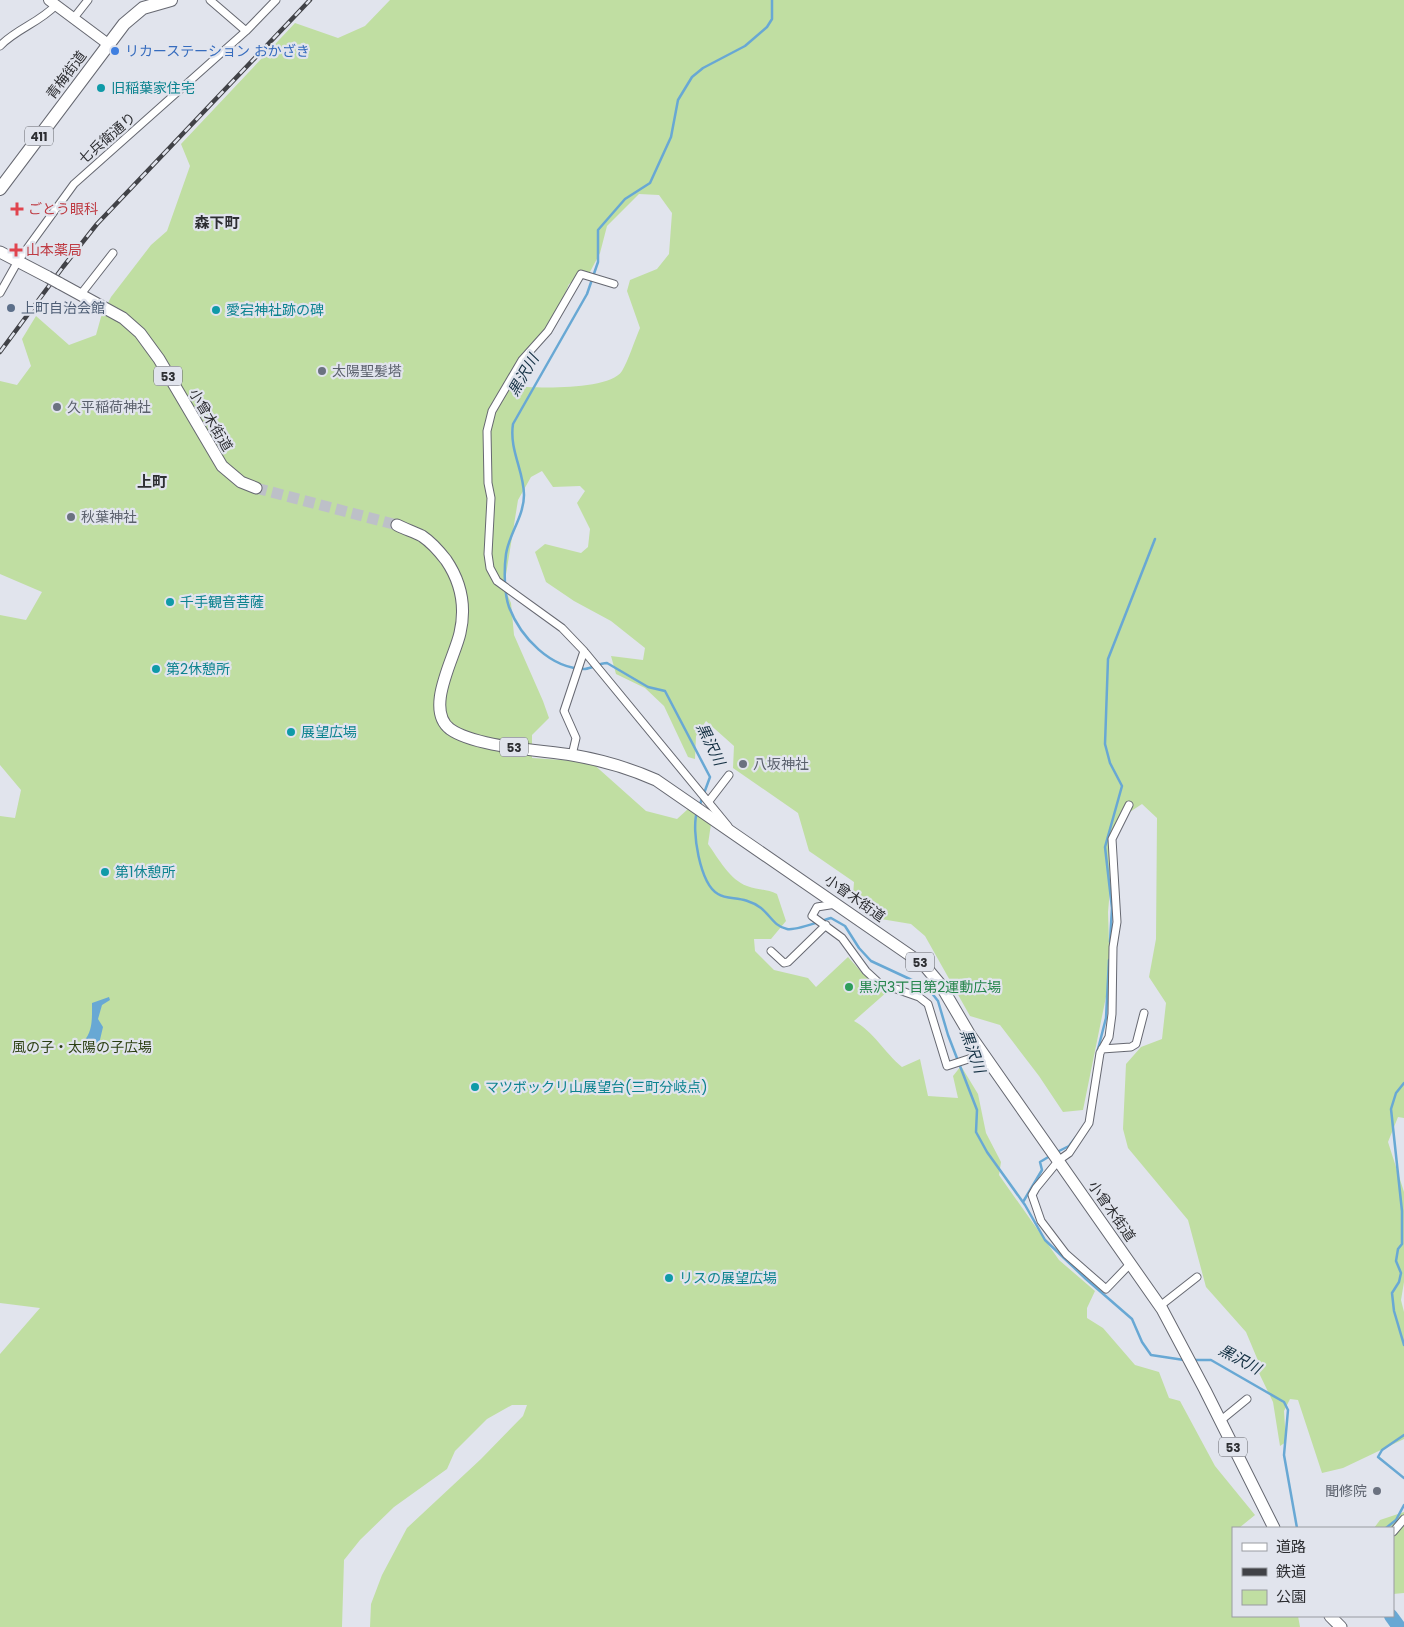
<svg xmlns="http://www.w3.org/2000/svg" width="1404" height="1627" viewBox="0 0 1404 1627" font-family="Poppins,'Noto Sans JP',sans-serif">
	<rect width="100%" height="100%" fill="#e1e4ed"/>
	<path fill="#c0dea2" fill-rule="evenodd" d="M 390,0 L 1404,0 L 1404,1118 L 1398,1117 L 1388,1142 L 1404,1192 L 1404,1282 L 1401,1300 L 1404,1312 L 1404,1439 L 1343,1468 L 1322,1473 L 1298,1400 L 1290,1399 L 1284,1411 L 1286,1442 L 1280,1446 L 1273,1402 L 1259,1373 L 1259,1363 L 1246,1332 L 1206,1287 L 1188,1220 L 1128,1148 L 1123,1129 L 1126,1064 L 1141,1047 L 1162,1039 L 1166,1003 L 1149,977 L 1156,939 L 1157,818 L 1142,804 L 1116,821 L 1108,912 L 1110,977 L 1083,1110 L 1063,1112 L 1039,1076 L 1000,1025 L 970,1016 L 925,936 L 911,924 L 881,919 L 853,895 L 854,882 L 809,851 L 798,813 L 733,768 L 734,746 L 706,721 L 696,736 L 695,759 L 688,757 L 664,706 L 645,688 L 616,674 L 611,656 L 643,660 L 645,648 L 611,621 L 574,601 L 546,582 L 535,552 L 545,544 L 581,553 L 588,547 L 590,529 L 577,503 L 585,491 L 580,486 L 553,487 L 542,471 L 531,477 L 518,500 L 504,587 L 511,603 L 514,635 L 543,701 L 549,718 L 532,735 L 532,758 L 591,762 L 646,811 L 677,819 L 688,809 L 711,824 L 708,844 C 718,858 730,880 747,886 C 758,890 767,889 777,894 L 786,921 L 771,939 L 754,939 L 755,951 L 774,970 L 808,978 L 816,987 L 848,957 L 864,975 L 888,991 L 854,1021 C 873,1031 885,1053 902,1067 L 920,1059 L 928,1096 L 958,1098 L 953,1076 L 961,1066 L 978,1094 L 986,1133 L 1001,1162 L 999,1175 L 1059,1260 L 1095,1291 L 1087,1308 L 1087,1318 L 1103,1328 L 1135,1365 L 1159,1372 L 1169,1398 L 1180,1401 L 1215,1466 L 1255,1515 L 1239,1528 L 1233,1528 L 1233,1616 L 1298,1616 L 1300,1627 L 370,1627 L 371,1604 L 382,1575 L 407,1528 L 481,1459 L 523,1416 L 527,1405 L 512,1405 L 487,1419 L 455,1451 L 447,1469 L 394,1507 L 360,1540 L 344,1560 L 342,1627 L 0,1627 L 0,1354 L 40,1308 L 0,1303 L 0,816 L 15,818 L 21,790 L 0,765 L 0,615 L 26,620 L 42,592 L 0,574 L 0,381 L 17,385 L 31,366 L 22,339 L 36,316 L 69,345 L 96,335 L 101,317 L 111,297 L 151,245 L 167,231 L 190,166 L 181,144 L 295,23 L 338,38 L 365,26 ZM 639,194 L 659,195 L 672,213 L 669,254 L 657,269 L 630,280 L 627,291 L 640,328 C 634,342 629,359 622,371 C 609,391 534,388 512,386 L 519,358 L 548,335 L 569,284 L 590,272 L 600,253 L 607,226 Z
		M 1404,1512 L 1404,1593 L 1393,1594 L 1393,1528 L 1374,1528 L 1380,1520 Z"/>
	<path fill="#68a8d4" d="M 109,997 L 110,1000 L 102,1005 L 98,1019 L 103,1027 L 99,1044 L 88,1049 L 84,1041 C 93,1031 92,1017 92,1003 Z"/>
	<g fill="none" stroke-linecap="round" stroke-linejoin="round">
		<path stroke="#68a8d4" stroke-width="2.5" d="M 699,807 L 710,777 L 665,691 L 648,687 L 607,663 C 599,663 593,668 585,669 C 551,669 521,638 509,607 C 504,593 504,569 506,554 C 509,534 524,516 524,495 C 524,471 509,450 513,424 L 587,294 L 598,262 L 598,230 L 625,199 L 650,183 L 671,137 L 678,100 L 692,77 L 703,68 L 745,46 L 767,27 L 772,19 L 772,0
			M 697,812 C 691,830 700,884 718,894 C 729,901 744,895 761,908 C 770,915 775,927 787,929 C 797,931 820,921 831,918 L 845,926 L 859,948 L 871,961 L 927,987 L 938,1001 L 948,1035 L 977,1110 L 976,1132 L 987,1152 L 1025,1205 L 1045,1240 L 1086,1279 L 1132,1319 L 1142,1342 L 1151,1355 L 1184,1360
			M 1110,942 L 1112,908 L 1105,847 L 1122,786 L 1110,763 L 1105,744 L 1108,659 L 1155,539
			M 1097,1053 L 1106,1018 L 1109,960
			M 1404,1083 L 1396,1093 L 1391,1109 L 1402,1211 L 1402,1244 L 1398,1249 L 1396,1261 L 1401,1273 L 1399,1282 L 1392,1293 L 1394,1311 L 1404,1345
			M 1057,1152 L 1069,1146 L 1076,1137
			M 1023,1202 L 1042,1170 L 1040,1162 L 1050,1156
			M 1192,1360 L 1211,1360 L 1284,1402 L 1288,1410 L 1284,1455 L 1297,1528
			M 1404,1435 L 1382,1450 L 1378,1457 L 1404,1478
			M 1386,1528 L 1396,1520 L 1404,1505"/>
		<path stroke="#68a8d4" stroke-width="14" d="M 1391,1616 L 1399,1627"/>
		<path stroke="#bdc0c8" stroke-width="11" stroke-dasharray="11 5.5" stroke-linecap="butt" d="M 256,488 L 397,525"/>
		<g stroke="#666871" stroke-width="9">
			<path id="street" d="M 210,0 L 246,31
				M 73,19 L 88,0
				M 0,46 C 16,29 39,23 56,5
				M 614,284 L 581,274 L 548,331 L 522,360 L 492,411 L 487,431 L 488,483 L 491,498 L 488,554 L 490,568 L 497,581 L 562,628 L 584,651 L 728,826
				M 0,293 L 18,261 L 74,184 L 246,31 L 276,0
				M 81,294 L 113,253
				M 572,755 L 576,738 L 564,711 L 584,651
				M 709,801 L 729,775
				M 1129,805 L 1112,839 L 1117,922 L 1113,947 L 1112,1014 L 1109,1037 L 1100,1053 L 1089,1123 L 1069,1153 L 1059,1160 L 1036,1188 L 1032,1195 L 1041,1221 L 1066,1254 L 1106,1289 L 1131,1263
				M 836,904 L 817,907 L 812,916 L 842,938 L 866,971 L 879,983 L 919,997 L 928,1004 L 947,1066 L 984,1054
				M 771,951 L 784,963 L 788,962 L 826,925
				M 1102,1049 L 1131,1047 L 1136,1044 L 1144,1013
				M 1160,1306 L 1197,1277
				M 1220,1421 L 1247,1399
				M 1393,1532 L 1404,1519"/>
		</g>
		<g stroke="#666871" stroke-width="12">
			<path id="secondary" d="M 49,0 L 108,44"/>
		</g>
		<g stroke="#666871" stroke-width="13">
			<path id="primary" d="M 0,252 L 48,277
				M 59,283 L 123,318 L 140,333 L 159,359 L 222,466 L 241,482 L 256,488
				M 397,525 C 405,529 414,532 422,536 C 431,542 439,551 446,560 C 461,582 466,607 460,633 C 455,657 424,709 450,729 C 475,747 541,750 572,755 C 601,760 629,768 656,780 L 924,965 L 940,984 L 970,1035 L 1162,1309 L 1205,1390 L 1274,1528
				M 1330,1616 L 1341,1627"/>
		</g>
		<g stroke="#666871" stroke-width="14">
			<path id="highway" d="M 0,189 L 124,24 L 143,8 L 171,0"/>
		</g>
		<use href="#street" stroke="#fff" stroke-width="7"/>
		<use href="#secondary" stroke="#fff" stroke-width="10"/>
		<use href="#primary" stroke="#fff" stroke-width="11"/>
		<use href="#highway" stroke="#fff" stroke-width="12"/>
		<g stroke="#414247" stroke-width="4.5">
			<path id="rail" d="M 0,352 L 63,267 L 97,224 L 310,0"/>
		</g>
		<use href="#rail" stroke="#e1e4ed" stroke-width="2.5" stroke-dasharray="8" stroke-linecap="butt"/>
		<g stroke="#666871" stroke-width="13" stroke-linecap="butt">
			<path id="primary-bridge" d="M 48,277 L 59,283"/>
		</g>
		<use href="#primary-bridge" stroke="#fff" stroke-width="11"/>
	</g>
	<circle fill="#3f7fe0" stroke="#e1e4ed" stroke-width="2" cx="115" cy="51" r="5"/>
	<g fill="#0f9aa8" stroke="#e1e4ed" stroke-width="2">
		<circle cx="101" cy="88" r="5"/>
		<circle cx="216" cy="310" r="5"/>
		<circle cx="170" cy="602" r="5"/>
		<circle cx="156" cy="669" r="5"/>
		<circle cx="291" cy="732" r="5"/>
		<circle cx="105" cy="872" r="5"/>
		<circle cx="475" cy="1087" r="5"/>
		<circle cx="669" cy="1278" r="5"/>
	</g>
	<g fill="#e0444e" stroke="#e1e4ed" stroke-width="2">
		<path d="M14.5 201.5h5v5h5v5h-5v5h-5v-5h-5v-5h5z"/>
		<path d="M13.5 242.5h5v5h5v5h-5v5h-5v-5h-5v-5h5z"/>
	</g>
	<circle fill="#5c6f8a" stroke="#e1e4ed" stroke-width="2" cx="11" cy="308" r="5"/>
	<g fill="#6b7280" stroke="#e1e4ed" stroke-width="2">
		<circle cx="322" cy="371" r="5"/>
		<circle cx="57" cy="407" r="5"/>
		<circle cx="71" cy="517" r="5"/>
		<circle cx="743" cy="764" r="5"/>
		<circle cx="1377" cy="1491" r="5"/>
	</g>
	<circle fill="#2e9e5b" stroke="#e1e4ed" stroke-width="2" cx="849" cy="987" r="5"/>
	<g text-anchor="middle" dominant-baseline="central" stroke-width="4.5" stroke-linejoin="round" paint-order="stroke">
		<g fill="#e1e4ed" stroke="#63656a" stroke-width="1">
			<rect x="25" y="126.5" width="28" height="19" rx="4"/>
			<rect x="154" y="366.5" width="28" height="19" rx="4"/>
			<rect x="500" y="737.5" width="28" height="19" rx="4"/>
			<rect x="906" y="952.5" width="28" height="19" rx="4"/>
			<rect x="1219" y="1437.5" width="28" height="19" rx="4"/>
		</g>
		<g font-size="12" font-weight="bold" fill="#2d2e32">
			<text x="39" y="136">411</text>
			<text x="168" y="376">53</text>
			<text x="514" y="747">53</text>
			<text x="920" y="962">53</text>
			<text x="1233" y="1447">53</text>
		</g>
		<g font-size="14" fill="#366cbe" stroke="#e1e4ed" text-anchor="start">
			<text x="125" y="51">リカーステーション おかざき</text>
		</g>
		<g font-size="14" fill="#2d2e32" stroke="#e1e4ed">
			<text transform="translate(66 75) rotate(-53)">青梅街道</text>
			<text transform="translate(107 138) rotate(-41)">七兵衛通り</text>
			<text transform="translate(211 420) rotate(59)">小曾木街道</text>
			<text transform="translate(855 898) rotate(35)">小曾木街道</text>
			<text transform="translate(1112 1211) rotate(55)">小曾木街道</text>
		</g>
		<g font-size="14" fill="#0d838f" stroke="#e1e4ed" text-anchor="start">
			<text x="111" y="88">旧稲葉家住宅</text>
			<text x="226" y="310">愛宕神社跡の碑</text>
			<text x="180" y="602">千手観音菩薩</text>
			<text x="166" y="669">第2休憩所</text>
			<text x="301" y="732">展望広場</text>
			<text x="115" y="872">第1休憩所</text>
			<text x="485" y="1087">マツボックリ山展望台(三町分岐点)</text>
			<text x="679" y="1278">リスの展望広場</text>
		</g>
		<g font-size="14" fill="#be3a42" stroke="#e1e4ed" text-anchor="start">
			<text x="28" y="209">ごとう眼科</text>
			<text x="26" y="250">山本薬局</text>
		</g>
		<g font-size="14" fill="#4e5e75" stroke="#e1e4ed" text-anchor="start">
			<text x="21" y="308">上町自治会館</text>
		</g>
		<g font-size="14" fill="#5b616d" stroke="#e1e4ed" text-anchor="start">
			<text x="332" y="371">太陽聖髪塔</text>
			<text x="67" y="407">久平稲荷神社</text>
			<text x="81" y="517">秋葉神社</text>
			<text x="753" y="764">八坂神社</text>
			<text x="1367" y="1491" text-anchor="end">聞修院</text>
		</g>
		<g font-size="14" fill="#27864d" stroke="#e1e4ed" text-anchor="start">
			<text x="859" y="987">黒沢3丁目第2運動広場</text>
		</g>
		<g font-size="14" fill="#2b3f11" stroke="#e1e4ed">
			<text x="82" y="1047">風の子・太陽の子広場</text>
		</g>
		<g font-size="15" font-weight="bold" fill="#2d2e32" stroke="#e1e4ed">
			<text x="217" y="222">森下町</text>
			<text x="152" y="481">上町</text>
		</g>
		<g font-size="15" font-style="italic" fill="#122f42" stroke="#e1e4ed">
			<text transform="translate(523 375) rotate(-60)">黒沢川</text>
			<text transform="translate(711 744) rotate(64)">黒沢川</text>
			<text transform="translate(973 1051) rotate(70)">黒沢川</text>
			<text transform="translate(1240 1359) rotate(28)">黒沢川</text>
		</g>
	</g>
	<rect x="1232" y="1527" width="162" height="90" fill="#e1e4ed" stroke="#999ba2"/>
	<rect x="1242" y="1543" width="25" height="8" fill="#ffffff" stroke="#999ba2"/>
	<text x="1276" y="1552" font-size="15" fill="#2d2e32">道路</text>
	<rect x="1242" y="1568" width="25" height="8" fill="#414247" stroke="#999ba2"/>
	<text x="1276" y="1577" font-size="15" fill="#2d2e32">鉄道</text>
	<rect x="1242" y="1590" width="25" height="15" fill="#c0dea2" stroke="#999ba2"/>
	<text x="1276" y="1602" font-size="15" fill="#2d2e32">公園</text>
</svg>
